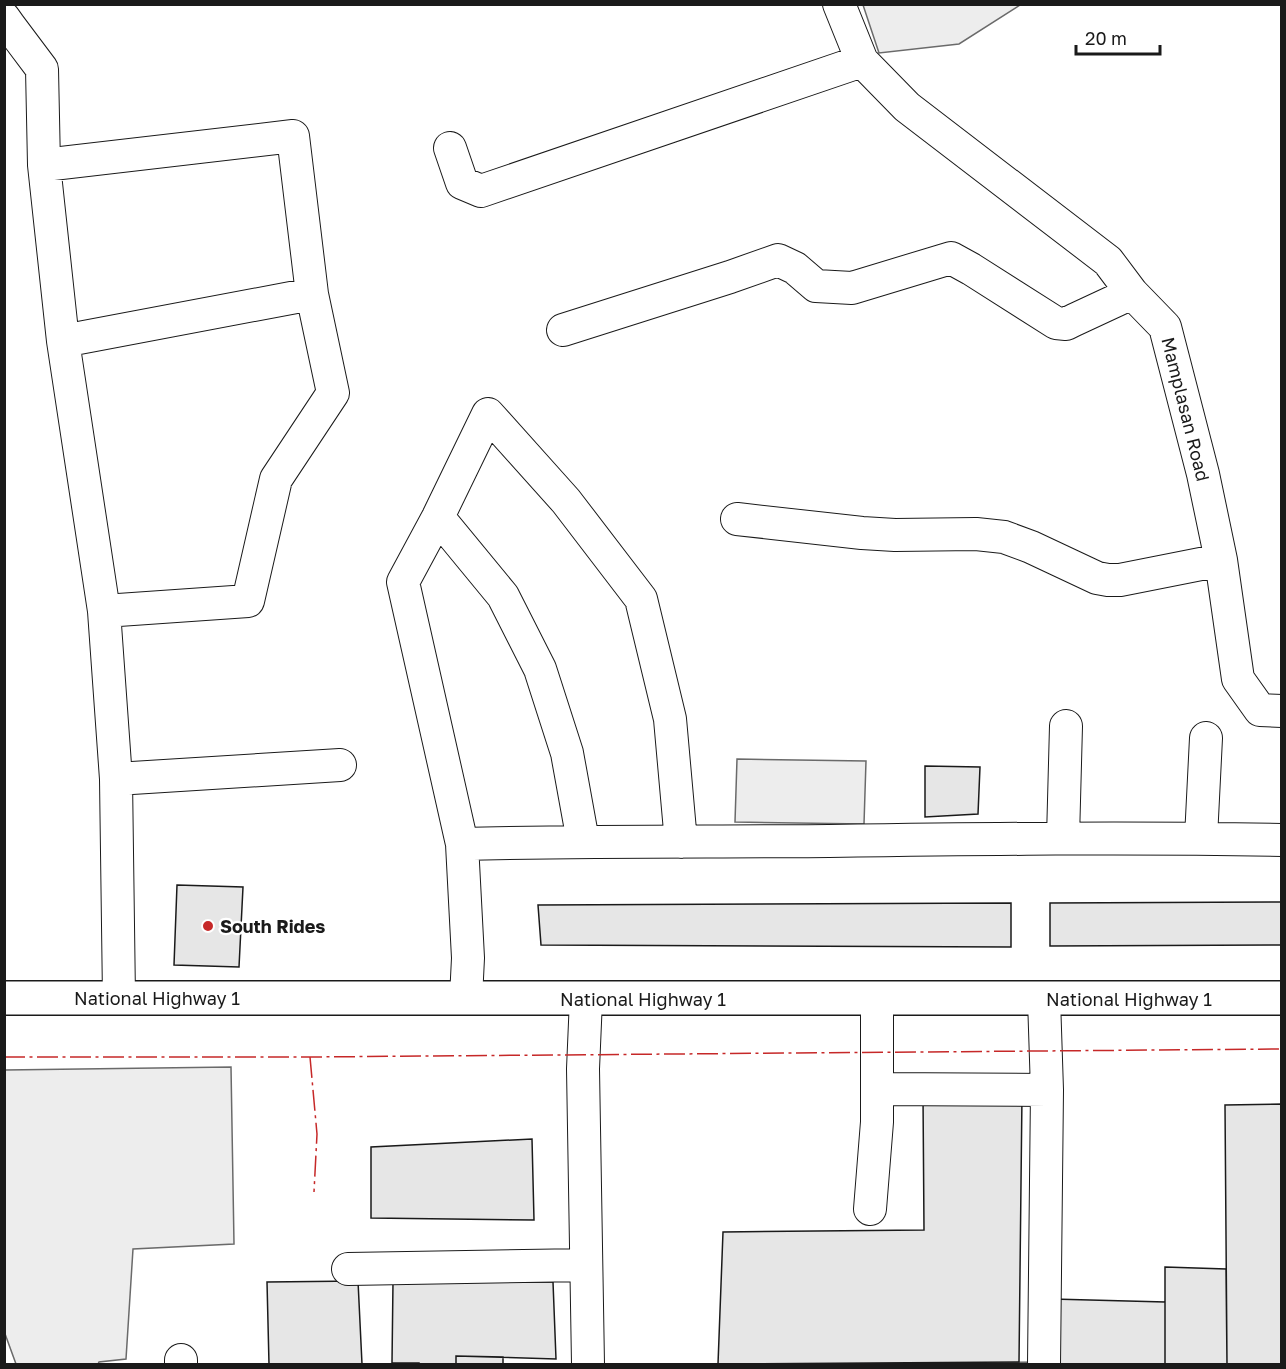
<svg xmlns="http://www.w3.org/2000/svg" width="1286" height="1369" viewBox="0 0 1286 1369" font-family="'Golos Text',sans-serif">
	<rect width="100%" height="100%" fill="#fff"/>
	<path fill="#ededed" stroke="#6a6a6a" stroke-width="1.5" d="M 863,5 L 863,4 L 1020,5 L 959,44 L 879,53 Z
		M 737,759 L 866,761 L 864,824 L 735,822 Z
		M 231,1067 L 234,1244 L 133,1249 L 126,1359 L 99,1362 L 98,1364 L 16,1364 L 4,1331 L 5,1070 Z
		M 1046,1362 L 1046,1364 L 791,1364 Z"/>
	<path fill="#e6e6e6" stroke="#1a1a1a" stroke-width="1.5" d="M 925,766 L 980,767 L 978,814 L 925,817 Z
		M 177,885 L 243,887 L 239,967 L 174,965 Z
		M 1282,902 L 1282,945 L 1050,946 L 1050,903 Z
		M 1011,903 L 1011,947 L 541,945 L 538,905 Z
		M 1022,1095 L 1019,1362 L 718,1364 L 723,1232 L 924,1230 L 923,1096 Z
		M 1282,1104 L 1282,1364 L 1227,1364 L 1225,1105 Z
		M 532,1139 L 534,1220 L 371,1218 L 371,1147 Z
		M 1165,1267 L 1226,1269 L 1227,1364 L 1165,1364 Z
		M 358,1281 L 362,1364 L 269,1364 L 267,1282 Z
		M 393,1282 L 553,1282 L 556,1359 L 456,1356 L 456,1364 L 419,1364 L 419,1363 L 392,1363 Z
		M 1052,1299 L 1165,1302 L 1165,1364 L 1046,1364 Z
		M 456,1356 L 503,1357 L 503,1364 L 456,1364 Z"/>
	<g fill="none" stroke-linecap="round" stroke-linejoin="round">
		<g stroke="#1a1a1a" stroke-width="34">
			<path id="minor" d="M 839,4 L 862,61 L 907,107 L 1108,261 L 1132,293 L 1165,327 L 1203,474 L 1221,560 L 1238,679 L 1260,710 L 1282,711
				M 4,18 L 9,25 L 42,69 L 44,165 L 63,341 L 104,611 L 116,779 L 119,998
				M 450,148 L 462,183 L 481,191 L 862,61
				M 44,165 L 293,136 L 312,294 L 333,393 L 276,479 L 248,601 L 104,611
				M 563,330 L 730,277 L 778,260 L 795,268 L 816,286 L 852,288 L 951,258 L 971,269 L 1056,323 L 1066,324 L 1074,320 L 1132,293
				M 63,341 L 312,294
				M 438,517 L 503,596 L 540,669 L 567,753 L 583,841
				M 737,519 L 862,533 L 895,535 L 976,534 L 1004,537 L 1031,547 L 1097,578 L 1108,580 L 1120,580 L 1221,560
				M 116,779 L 340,765
				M 1063,838 L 1066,726
				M 1201,838 L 1206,738
				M 462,844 C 585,841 707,842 829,841 C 980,839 1131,837 1282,840
				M 466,998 L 468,958 L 462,844 L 403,582 L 438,517 L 488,414 L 566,501 L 641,599 L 670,719 L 681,842
				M 586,999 L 583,1069 L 588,1364
				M 1044,999 L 1047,1090 L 1044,1364
				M 877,1089 L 1047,1090
				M 870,1209 L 877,1122 L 877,999
				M 348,1269 L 586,1265
				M 181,1360 L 181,1364"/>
		</g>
		<g stroke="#1a1a1a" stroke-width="36">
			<path id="highway" d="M 4,998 L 1282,998"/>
		</g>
		<use href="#minor" stroke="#fff" stroke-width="32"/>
		<use href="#highway" stroke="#fff" stroke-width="33"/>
		<path stroke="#c62828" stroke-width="1.5" stroke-dasharray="21 4.5 3 4.5" stroke-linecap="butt" d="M 4,1057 L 310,1057 L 1282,1049
			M 310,1057 L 317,1134 L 314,1192"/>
	</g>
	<circle fill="#c62828" stroke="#fff" stroke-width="2" cx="208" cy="926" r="6"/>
	<g text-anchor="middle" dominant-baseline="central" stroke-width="4.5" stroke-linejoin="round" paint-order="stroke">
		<g font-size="18" fill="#1a1a1a" stroke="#fff">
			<text transform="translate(1186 409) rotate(76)">Mamplasan Road</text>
			<text x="157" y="998">National Highway 1</text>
			<text x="643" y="999">National Highway 1</text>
			<text x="1129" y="999">National Highway 1</text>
		</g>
		<g font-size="18" font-weight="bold" fill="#1a1a1a" stroke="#fff" text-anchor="start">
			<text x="220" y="926">South Rides</text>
		</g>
	</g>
	<rect width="1286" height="1369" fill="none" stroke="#1a1a1a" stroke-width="12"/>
	<path d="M1076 45v9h84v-9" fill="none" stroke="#1a1a1a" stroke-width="3"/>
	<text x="1085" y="45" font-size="18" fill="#1a1a1a" stroke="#ffffff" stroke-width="4.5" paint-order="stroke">20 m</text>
</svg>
